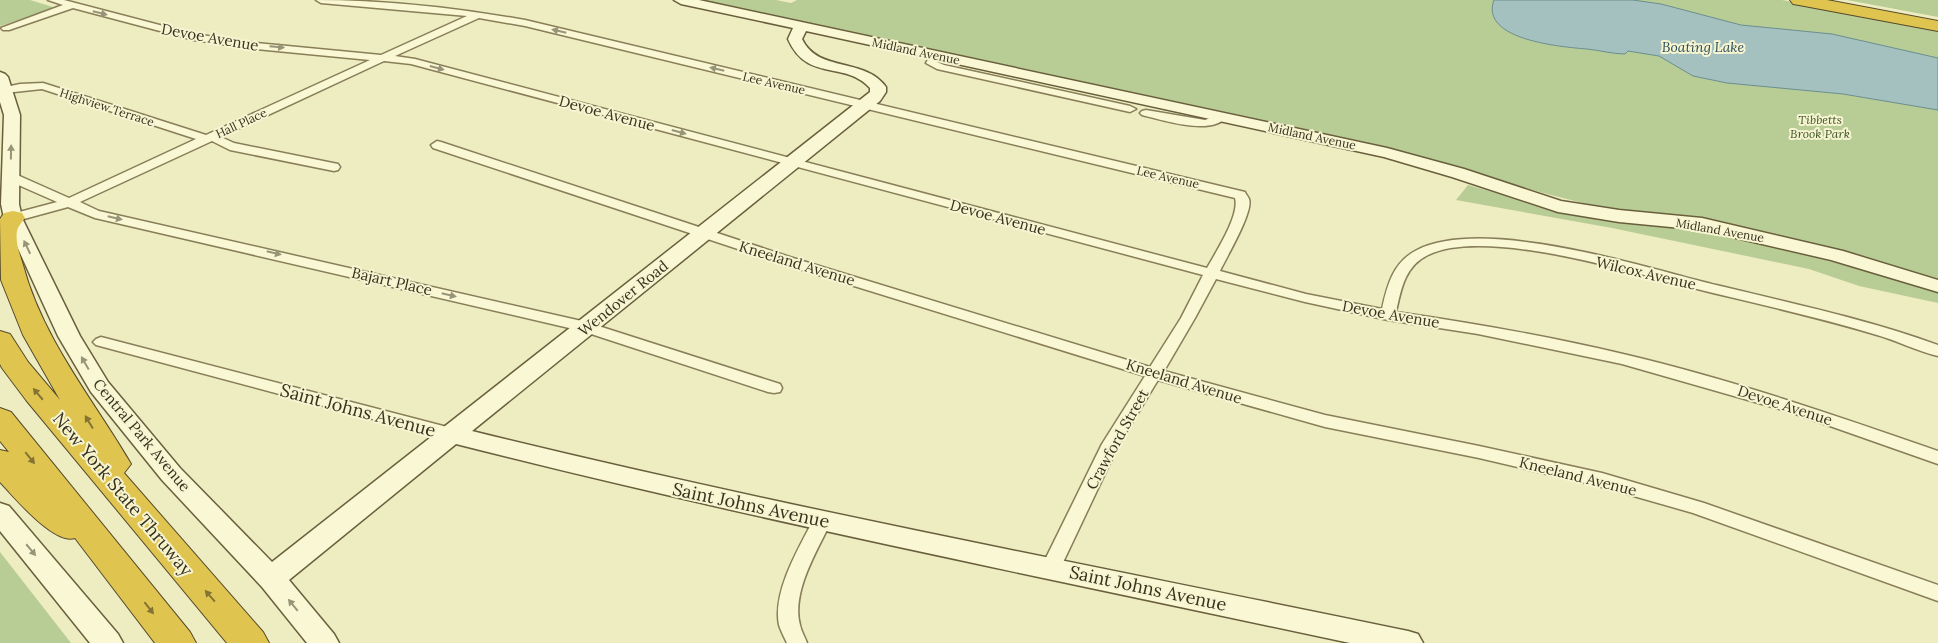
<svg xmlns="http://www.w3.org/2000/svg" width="1938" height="643" viewBox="0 0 1938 643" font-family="Lora,serif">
	<rect width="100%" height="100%" fill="#eeecc1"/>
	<path fill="#b8cc95" d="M 0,0 L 30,0 L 56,8 L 0,26 Z
		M 699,0 L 776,0 L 791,3 L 797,0 L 1782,0 L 1938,29 L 1938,279 L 1749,228 L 1680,216 L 1607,209 L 1547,194 L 1394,150 Z
		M 1847,0 L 1938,0 L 1938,17 Z
		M 1468,185 L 1571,214 L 1644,223 L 1754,242 L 1910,282 L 1938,292 L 1938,303 L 1859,286 L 1809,269 L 1612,228 L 1456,200 Z
		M 0,552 L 71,643 L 0,643 Z"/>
	<path fill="#a4c1c0" stroke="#6b8e8f" d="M 1494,0 L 1633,0 L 1661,4 L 1741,25 L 1832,34 L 1938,58 L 1938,110 L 1843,94 L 1727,83 L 1693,76 L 1659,56 L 1628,51 L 1625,54 C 1612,54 1599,50 1587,49 C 1562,47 1479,40 1494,0 Z"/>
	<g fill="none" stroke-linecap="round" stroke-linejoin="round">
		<g stroke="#887e58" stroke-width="3">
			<path id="street" d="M 48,0 L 64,0 L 194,34 L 256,43 L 381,55 L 467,16 L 321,3 L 316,0 C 386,0 457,8 525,20 L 1245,192 C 1245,193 1249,198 1249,199 C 1254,211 1226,258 1220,271 L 1306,294 L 1382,309 C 1387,286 1393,262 1417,250 C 1484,216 1643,267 1716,285 C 1791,303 1866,319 1938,345 L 1938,356 C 1917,351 1898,341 1877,335 C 1821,318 1763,305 1705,291 C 1640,275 1487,226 1428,255 C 1405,266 1401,289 1396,312 C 1472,323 1548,336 1623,354 C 1730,379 1834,415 1938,451 L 1938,464 L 1793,413 L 1622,364 L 1478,334 L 1388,320 L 1305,302 L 1216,279 L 1195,318 L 1164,371 L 1325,415 L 1479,446 L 1602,473 L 1704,503 L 1938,585 L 1938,601 L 1693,513 L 1602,487 L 1479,458 L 1325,427 L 1158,380 L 1119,444 L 1058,573 L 1051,576 L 1044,573 L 1041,568 L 1102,444 L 1145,376 L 783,264 L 433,148 L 431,145 L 437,141 L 441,142 L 793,258 L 1150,367 L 1181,318 L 1203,275 L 411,64 L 384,61 L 221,137 L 234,143 L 338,164 L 340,167 L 338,170 L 334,171 L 230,150 L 212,141 L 80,202 L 99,211 L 586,322 L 780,384 L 782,388 L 780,392 L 774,393 L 768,392 L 582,331 L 95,218 L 68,207 L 13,222 L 8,221 L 6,218 L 8,215 L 57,202 L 7,180 L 5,177 L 7,174 L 15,174 L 69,198 L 196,139 L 42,89 L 5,93 L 1,92 L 1,88 L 20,84 L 43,83 L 206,135 L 370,60 L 256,49 L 194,40 L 73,8 L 9,30 L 3,30 L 1,28 L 63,5 ZM 479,18 L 525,26 L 1235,198 C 1240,215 1216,252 1207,268 L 415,59 L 395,56 Z
				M 935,53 L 940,56 L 937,62 L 944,65 L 1130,106 L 1136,109 L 1130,112 L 937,69 L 926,63 L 931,54 Z
				M 1146,110 L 1205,120 L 1220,114 L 1226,117 C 1212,136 1162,120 1142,115 L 1140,113 L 1142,111 Z
				M 101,337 L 451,428 L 457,430 L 459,434 L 457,438 L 451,440 L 96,345 L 93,342 L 96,339 Z
				M 823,513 L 830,515 L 832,520 C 818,549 791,592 800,625 C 801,631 805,637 807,643 L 787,643 C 784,637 781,631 779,625 C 772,591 801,544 816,515 Z"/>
		</g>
		<g stroke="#6a5f3c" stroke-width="3">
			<path id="secondary" d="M 674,0 L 699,0 L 1387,148 L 1464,169 L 1561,201 L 1619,210 L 1702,218 L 1843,251 L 1938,280 L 1938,292 L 1831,260 L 1702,230 L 1619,222 L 1558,212 L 1452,177 L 1384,157 L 806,31 L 802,39 C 818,73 865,57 886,87 L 886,92 L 880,101 L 472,431 C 781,507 1095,566 1408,631 L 1418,634 L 1423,643 L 1350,643 C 1051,579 751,519 456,444 L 289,580 L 334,634 L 339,643 L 307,643 L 262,587 L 162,480 L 91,392 L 58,336 L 4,218 L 1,204 L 4,115 L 0,102 L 0,72 L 5,74 L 8,77 L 20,115 L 19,204 L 22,218 L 80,336 L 108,382 L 180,468 L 272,562 L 870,92 L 870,88 C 845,60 807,83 788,39 L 793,28 L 681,4 Z
				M 0,503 L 9,506 L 118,634 L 123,643 L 90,643 L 0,531 Z"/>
		</g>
		<g stroke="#564a2d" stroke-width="2">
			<path id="highway" d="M 1790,0 L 1827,0 L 1938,21 L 1938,31 L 1799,5 L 1793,4 Z
				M 13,211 L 22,213 L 25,218 C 22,222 18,226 17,231 C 15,242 20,255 23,265 C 43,340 93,399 131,464 L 124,473 L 263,632 L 269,643 L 227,643 L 26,400 L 2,368 L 0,364 L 0,331 L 10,334 L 28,362 L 60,400 L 23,335 L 1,280 L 0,219 L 4,213 Z
				M 0,408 L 11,412 L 190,632 L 196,643 L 155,643 L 75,538 C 54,545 14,497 0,482 L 0,450 L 9,452 L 0,441 Z"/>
		</g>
		<use href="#street" fill="#f9f7d4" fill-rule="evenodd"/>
		<use href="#secondary" fill="#f9f7d4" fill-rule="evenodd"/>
		<use href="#highway" fill="#dfc550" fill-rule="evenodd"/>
	</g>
	<defs><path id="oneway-solid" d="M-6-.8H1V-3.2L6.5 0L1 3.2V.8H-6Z" transform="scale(1.25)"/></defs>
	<g fill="#989478">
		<use href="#oneway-solid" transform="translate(100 13) rotate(14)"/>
		<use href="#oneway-solid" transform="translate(559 31) rotate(-167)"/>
		<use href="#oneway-solid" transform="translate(277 47) rotate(5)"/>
		<use href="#oneway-solid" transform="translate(437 68) rotate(15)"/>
		<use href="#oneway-solid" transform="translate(717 69) rotate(-167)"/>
		<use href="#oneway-solid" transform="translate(679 132) rotate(15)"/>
		<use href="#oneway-solid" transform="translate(11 152) rotate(-89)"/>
		<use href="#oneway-solid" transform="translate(115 218) rotate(13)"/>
		<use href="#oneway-solid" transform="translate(27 247) rotate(-115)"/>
		<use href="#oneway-solid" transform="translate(274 253) rotate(13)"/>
		<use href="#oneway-solid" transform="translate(449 295) rotate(13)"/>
		<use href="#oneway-solid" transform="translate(85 363) rotate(-120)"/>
		<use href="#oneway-solid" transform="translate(31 550) rotate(50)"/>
		<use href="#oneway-solid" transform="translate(293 605) rotate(-129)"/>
	</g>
	<g fill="#837434">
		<use href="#oneway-solid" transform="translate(38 394) rotate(-130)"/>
		<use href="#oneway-solid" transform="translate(89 422) rotate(-121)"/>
		<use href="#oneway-solid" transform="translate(30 458) rotate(51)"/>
		<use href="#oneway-solid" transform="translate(210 596) rotate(-131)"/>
		<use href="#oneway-solid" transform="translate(149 608) rotate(52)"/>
	</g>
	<g text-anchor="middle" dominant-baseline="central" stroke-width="4" stroke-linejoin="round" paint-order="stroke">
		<g font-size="12" fill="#38311d" stroke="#f6f4d1">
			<text transform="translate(916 51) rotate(12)">Midland Avenue</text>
			<text transform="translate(774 83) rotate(13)">Lee Avenue</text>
			<text transform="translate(107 107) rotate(18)">Highview Terrace</text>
			<text transform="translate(241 123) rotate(-25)">Hall Place</text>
			<text transform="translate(1312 136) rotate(12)">Midland Avenue</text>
			<text transform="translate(1168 177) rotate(13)">Lee Avenue</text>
			<text transform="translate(1720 230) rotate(10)">Midland Avenue</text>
		</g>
		<g font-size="12" font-style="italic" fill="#3b5423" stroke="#f6f4d1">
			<text x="1820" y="119">Tibbetts<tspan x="1820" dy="14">Brook Park</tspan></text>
		</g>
		<g font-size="14" font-style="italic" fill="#2c4f58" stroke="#f6f4d1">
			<text x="1703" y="47">Boating Lake</text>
		</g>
		<g font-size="15" fill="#38311d" stroke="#f6f4d1">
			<text transform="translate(210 37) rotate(10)">Devoe Avenue</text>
			<text transform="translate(607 113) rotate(15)">Devoe Avenue</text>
			<text transform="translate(998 217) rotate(15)">Devoe Avenue</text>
			<text transform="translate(797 263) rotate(17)">Kneeland Avenue</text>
			<text transform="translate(1646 273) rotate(13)">Wilcox Avenue</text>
			<text transform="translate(392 281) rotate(13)">Bajart Place</text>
			<text transform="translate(623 298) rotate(-39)">Wendover Road</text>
			<text transform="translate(1391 314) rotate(10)">Devoe Avenue</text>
			<text transform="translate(1184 381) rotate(17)">Kneeland Avenue</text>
			<text transform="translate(1785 405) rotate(18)">Devoe Avenue</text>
			<text transform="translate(142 435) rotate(50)">Central Park Avenue</text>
			<text transform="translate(1117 439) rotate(-61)">Crawford Street</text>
			<text transform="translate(1578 476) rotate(14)">Kneeland Avenue</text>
		</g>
		<g font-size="18" fill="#38311d" stroke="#f6f4d1">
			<text transform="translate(358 410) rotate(15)">Saint Johns Avenue</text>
			<text transform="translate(123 494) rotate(50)">New York State Thruway</text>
			<text transform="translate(751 505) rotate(12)">Saint Johns Avenue</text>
			<text transform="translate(1148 588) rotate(12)">Saint Johns Avenue</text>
		</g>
	</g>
</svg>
